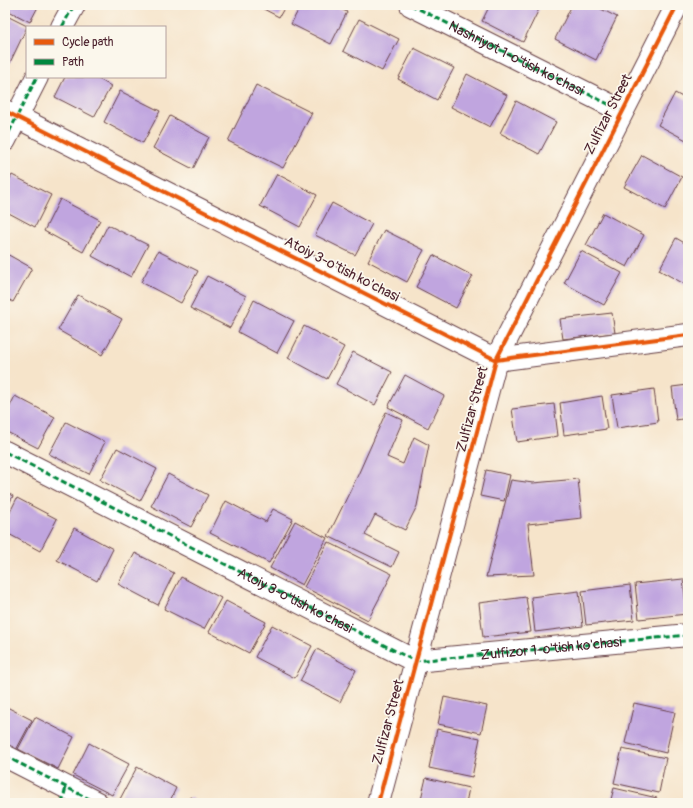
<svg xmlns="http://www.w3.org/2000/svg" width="693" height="808" viewBox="0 0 693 808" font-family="Pangolin,sans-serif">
	<rect width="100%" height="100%" fill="#fbf7ec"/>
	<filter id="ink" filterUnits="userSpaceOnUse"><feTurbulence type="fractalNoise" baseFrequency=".025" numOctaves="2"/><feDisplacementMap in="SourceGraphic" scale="8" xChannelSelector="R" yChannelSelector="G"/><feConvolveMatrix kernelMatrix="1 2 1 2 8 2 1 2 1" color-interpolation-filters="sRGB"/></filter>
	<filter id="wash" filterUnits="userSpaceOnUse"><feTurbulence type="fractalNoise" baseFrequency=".012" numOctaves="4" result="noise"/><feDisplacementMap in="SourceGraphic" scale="16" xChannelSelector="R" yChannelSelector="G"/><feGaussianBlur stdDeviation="0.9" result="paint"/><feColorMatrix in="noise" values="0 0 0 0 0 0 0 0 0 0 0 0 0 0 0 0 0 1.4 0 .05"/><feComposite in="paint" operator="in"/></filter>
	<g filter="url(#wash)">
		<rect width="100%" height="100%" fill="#f6e4ca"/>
		<g id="blocks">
			<path fill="#c0a5df" d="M 5,5 L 39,5 L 30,22 L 5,9 Z
				M 256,5 L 286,5 L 279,17 Z
				M 301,5 L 333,5 L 347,12 L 331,44 L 291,24 Z
				M 490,5 L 541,5 L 523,42 L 482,21 Z
				M 572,5 L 593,5 L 617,17 L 596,60 L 555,39 Z
				M 5,15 L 29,27 L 27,27 L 5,73 Z
				M 359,19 L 399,39 L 382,71 L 343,51 Z
				M 414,48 L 454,68 L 437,100 L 398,79 Z
				M 467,74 L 507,95 L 490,127 L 451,107 Z
				M 65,77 L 95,77 L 111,86 L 94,117 L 55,97 Z
				M 256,85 L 312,113 L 283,168 L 228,141 Z
				M 120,91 L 160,111 L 143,143 L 104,122 Z
				M 675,93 L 688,100 L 688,141 L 658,125 Z
				M 516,101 L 556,122 L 539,154 L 500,133 Z
				M 170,116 L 209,137 L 193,169 L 153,148 Z
				M 642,155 L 682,177 L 665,209 L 624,187 Z
				M 277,174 L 317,195 L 300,227 L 260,206 Z
				M 12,175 L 51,195 L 35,227 L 5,211 L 5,187 Z
				M 60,199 L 100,220 L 83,252 L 44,231 Z
				M 332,203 L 372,224 L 355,255 L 315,235 Z
				M 603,213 L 644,235 L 627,267 L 586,245 Z
				M 108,225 L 148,245 L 131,277 L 92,256 Z
				M 384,230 L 424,250 L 407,282 L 368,261 Z
				M 676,238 L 688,245 L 688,286 L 659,270 Z
				M 158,251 L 198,271 L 181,303 L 141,282 Z
				M 581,251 L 622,273 L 604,305 L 564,283 Z
				M 5,253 L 32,268 L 13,302 L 5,297 Z
				M 433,255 L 473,276 L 456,308 L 416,287 Z
				M 207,276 L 246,296 L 230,328 L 190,308 Z
				M 78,295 L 122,319 L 102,355 L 58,330 Z
				M 254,300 L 294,321 L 277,353 L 238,332 Z
				M 612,313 L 615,333 L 563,339 L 560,319 Z
				M 304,326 L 344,347 L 327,379 L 288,358 Z
				M 353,352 L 392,372 L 375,405 L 336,384 Z
				M 405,375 L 444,396 L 428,428 L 388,407 Z
				M 688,385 L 688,418 L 676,420 L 672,387 Z
				M 654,389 L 658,422 L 617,428 L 612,395 Z
				M 15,396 L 55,417 L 38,448 L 5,431 L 5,416 Z
				M 602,396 L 607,429 L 564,435 L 560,403 Z
				M 554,404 L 558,436 L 517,442 L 512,409 Z
				M 386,412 L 403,420 L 387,457 L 403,464 L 414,437 L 429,445 L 417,506 L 405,530 L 375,515 L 365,535 L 399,552 L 392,567 L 328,536 L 357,477 Z
				M 66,422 L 105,442 L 89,474 L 49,454 Z
				M 117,448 L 157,469 L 140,501 L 100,480 Z
				M 486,470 L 510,475 L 504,501 L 480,496 Z
				M 168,474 L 208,495 L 191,527 L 151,506 Z
				M 578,479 L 582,518 L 528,524 L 534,575 L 486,577 L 511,480 L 533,483 Z
				M 5,492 L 13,496 L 5,512 Z
				M 17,498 L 57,519 L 40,551 L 5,532 L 5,522 Z
				M 226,501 L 266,522 L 273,509 L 293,519 L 269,563 L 210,533 Z
				M 295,521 L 327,538 L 302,585 L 270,568 Z
				M 74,528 L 113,549 L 97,581 L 57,560 Z
				M 328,542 L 392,574 L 368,620 L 304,587 Z
				M 135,553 L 174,573 L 158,605 L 118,584 Z
				M 181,577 L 221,598 L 204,629 L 164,609 Z
				M 683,579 L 687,614 L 639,619 L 635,584 Z
				M 630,585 L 634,620 L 586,625 L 582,591 Z
				M 579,591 L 583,626 L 535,632 L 531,597 Z
				M 526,597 L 531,632 L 483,637 L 479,603 Z
				M 226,601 L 266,622 L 249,653 L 209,632 Z
				M 272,625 L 312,646 L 295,678 L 255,657 Z
				M 317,649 L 356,670 L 340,702 L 300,681 Z
				M 444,697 L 487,706 L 481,733 L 438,724 Z
				M 634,703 L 675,712 L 666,753 L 625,743 Z
				M 5,706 L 32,720 L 15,752 L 5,747 Z
				M 35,717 L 74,737 L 58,769 L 18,749 Z
				M 437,729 L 480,738 L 472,777 L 429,768 Z
				M 89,743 L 129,764 L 112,795 L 73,775 Z
				M 622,749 L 666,758 L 659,793 L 614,783 Z
				M 137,767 L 176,788 L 169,803 L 127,803 L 120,799 Z
				M 426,778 L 469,788 L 466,803 L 420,803 Z
				M 614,788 L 657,798 L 656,803 L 610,803 Z
				M 190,797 L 202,803 L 186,803 Z"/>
		</g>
	</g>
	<g filter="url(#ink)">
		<use href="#blocks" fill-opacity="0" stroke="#643d43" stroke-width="1"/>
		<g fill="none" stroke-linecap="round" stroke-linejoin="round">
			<g stroke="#643d43" stroke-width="24">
				<g id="minor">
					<path id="s1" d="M 411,5 L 622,111"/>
					<path d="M 62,27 L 74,5"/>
					<path d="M 5,111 L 496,360 L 688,335"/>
					<path d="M 5,140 L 37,77"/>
					<path id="s2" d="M 5,452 L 415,661 L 688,635"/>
					<path d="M 5,756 L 97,803"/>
					<path d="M 378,803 L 496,360 L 677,5"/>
				</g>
			</g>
			<use href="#minor" stroke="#fff" stroke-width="22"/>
			<path stroke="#00873e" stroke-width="3" stroke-dasharray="6 3" stroke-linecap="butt" d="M 411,5 L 622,111
				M 62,27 L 74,5
				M 5,140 L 37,77
				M 5,452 L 415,661 L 688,635
				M 5,756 L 97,803
				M 62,803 L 66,787"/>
			<g stroke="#fbf7ec" stroke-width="6">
				<path id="cycleway" d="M 5,111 L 496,360 L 688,335
					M 378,803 L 496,360 L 677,5"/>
			</g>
			<use href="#cycleway" stroke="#e8590c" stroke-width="4"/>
		</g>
	</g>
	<g text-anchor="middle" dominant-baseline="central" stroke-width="3.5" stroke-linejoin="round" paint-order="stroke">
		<g font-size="14" fill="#4a1f2b" stroke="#fbf7ec">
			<text stroke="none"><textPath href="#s1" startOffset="118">Nashriyot 1-o'tish ko'chasi</textPath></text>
			<text transform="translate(608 114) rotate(-63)">Zulfizar Street</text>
			<text transform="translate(342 269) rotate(27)">Atoiy 3-o'tish ko'chasi</text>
			<text transform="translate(472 409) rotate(-75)">Zulfizar Street</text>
			<text stroke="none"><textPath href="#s2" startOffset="326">Atoiy 3-o'tish ko'chasi</textPath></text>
			<text stroke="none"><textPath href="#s2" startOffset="597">Zulfizor 1-o'tish ko'chasi</textPath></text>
			<text transform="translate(388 722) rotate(-75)">Zulfizar Street</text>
		</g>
	</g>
	<rect width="693" height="808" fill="none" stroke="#fbf7ec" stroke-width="20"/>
	<rect x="26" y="26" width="140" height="52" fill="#fbf7ec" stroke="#b4a19f"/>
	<rect x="34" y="39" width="20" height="6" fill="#e8590c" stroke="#b4a19f"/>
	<text x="62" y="46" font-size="12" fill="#4a1f2b">Cycle path</text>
	<rect x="34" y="59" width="20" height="6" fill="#00873e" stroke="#b4a19f"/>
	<text x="62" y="66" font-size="12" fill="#4a1f2b">Path</text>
</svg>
